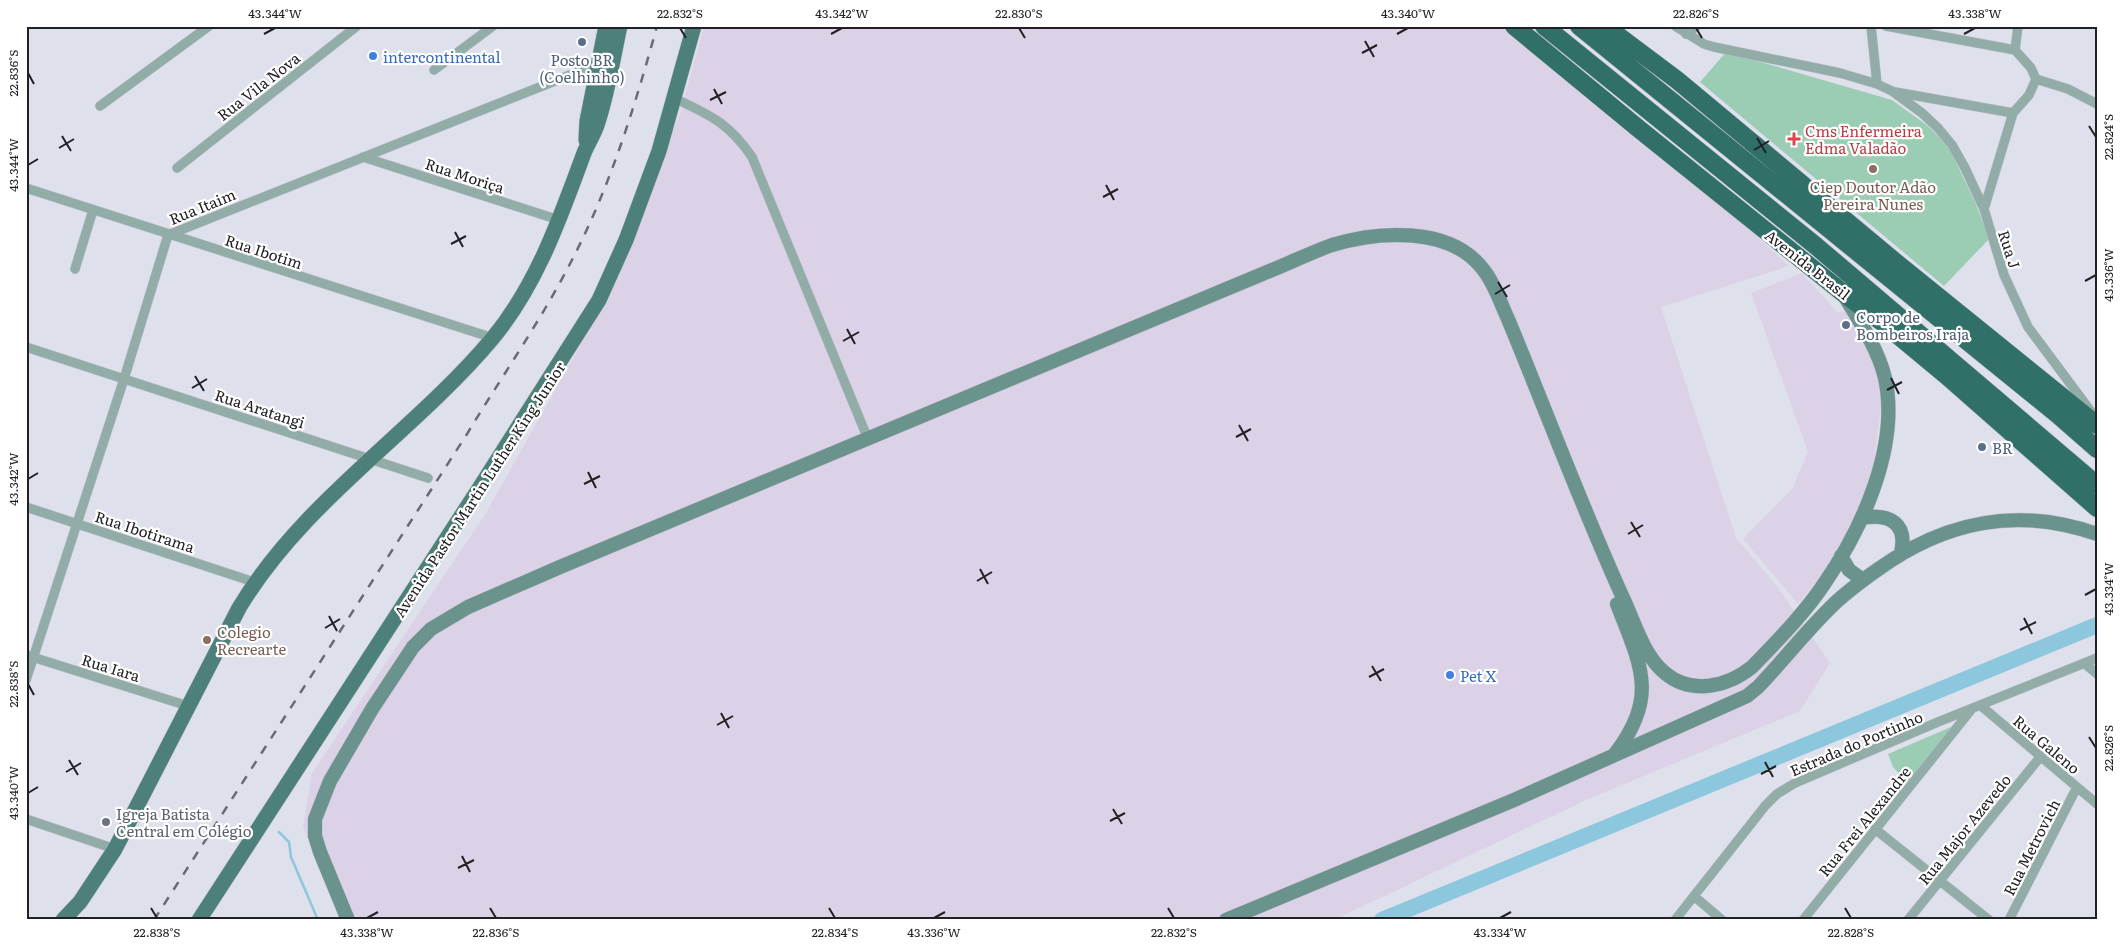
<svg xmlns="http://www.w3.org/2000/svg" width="2123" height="946" viewBox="0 0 2123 946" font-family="Literata,serif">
	<rect width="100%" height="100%" fill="#dee0ec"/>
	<path fill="#dcd2e7" d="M 704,26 L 1499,26 L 1743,224 L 1789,266 L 1661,307 L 1736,538 L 1777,586 L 1830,663 L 1800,711 L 1586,800 L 1334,920 L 341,920 L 303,826 L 312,773 L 486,513 L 577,351 L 680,114 Z
		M 1802,273 L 1837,312 L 1850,311 L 1865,336 L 1881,385 L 1881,405 L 1870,496 L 1829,567 L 1798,604 L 1743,539 L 1792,489 L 1808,452 L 1751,293 Z"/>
	<path fill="#9bcdb4" d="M 1726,52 L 1892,100 L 1928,126 L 1940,138 L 1951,152 L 1976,204 L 1989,239 L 1944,286 L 1700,82 Z
		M 1958,724 L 1907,783 L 1893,767 L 1888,754 Z"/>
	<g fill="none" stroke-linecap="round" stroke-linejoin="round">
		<path stroke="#8dc7dd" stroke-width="2.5" d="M 279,832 L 289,842 L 291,857 L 318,920"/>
		<path stroke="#8dc7dd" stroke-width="16" d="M 1382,920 L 2097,625"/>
		<g stroke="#bcbdc8" stroke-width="10">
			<path id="street" d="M 1675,26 L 1704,44 L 1714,47 L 1840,73 L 1877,84 L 1892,91 L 1922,113 L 1938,128 L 1952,145 L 1965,168 L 1984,209 L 2004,275 L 2028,327 L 2095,417
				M 1871,26 L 1877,84
				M 1886,26 L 2015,50
				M 1686,34 L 1697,26
				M 434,70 L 493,26
				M 2036,79 L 2068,89 L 2097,104
				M 1895,92 L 2013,113
				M 674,98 C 710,115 729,123 752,157 L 868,439
				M 100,106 L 209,26
				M 363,157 L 559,220
				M 177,168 L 357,26
				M 26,188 L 493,338
				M 1984,209 L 2013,113 L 2029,95 L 2036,79 L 2031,68 L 2015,50 L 2018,26
				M 168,235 L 580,71 L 598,69
				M 75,269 L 93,210
				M 26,347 L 428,478
				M 26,507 L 254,582
				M 26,655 L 188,706
				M 2084,663 L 2097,674
				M 26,680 L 124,379 L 168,235
				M 1980,705 L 2097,804
				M 26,819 L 115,849
				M 1875,829 L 1989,920
				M 1694,896 L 1722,920
				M 1675,920 L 1765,806 L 1777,794 L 1795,783 L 1938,722 L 2097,658
				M 1803,920 L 1971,710
				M 1908,920 L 2041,756
				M 2009,920 L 2077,787"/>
		</g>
		<g stroke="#bcbdc8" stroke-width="15">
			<path id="secondary" d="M 1862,518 C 1889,513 1908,523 1901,553
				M 1841,556 L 1849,570 L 1863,580
				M 1615,754 C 1659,696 1641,666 1617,604
				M 348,920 L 320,852 L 315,836 L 315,819 L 330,781 L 372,709 L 413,647 L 431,629 L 468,607 L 560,567 L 1272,270 C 1292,262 1312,252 1332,245 C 1378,231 1449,226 1482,268 C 1494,282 1500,302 1508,319 C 1547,413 1582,508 1624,600 C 1635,624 1644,656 1665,673 C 1691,695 1727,687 1752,667 C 1777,641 1804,614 1824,584 C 1862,529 1900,446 1885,378 C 1878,349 1860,322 1845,297
				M 1226,920 L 1514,800 L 1747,696 L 1758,687 C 1782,662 1803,635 1827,611 C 1842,595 1860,582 1877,570 C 1945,521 2017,506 2097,534"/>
		</g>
		<g stroke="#bcbdc8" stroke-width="16">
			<path id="primary" d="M 586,140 L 587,121 L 606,26
				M 63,920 L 80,902 L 115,849 L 239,608 C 303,501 413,433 492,339 C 537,285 560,218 584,153 C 588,143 595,133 598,122 C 608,91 613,58 620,26
				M 199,920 L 480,487 L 599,300 L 626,240 L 659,151 L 694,26"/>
		</g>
		<g stroke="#bcbdc8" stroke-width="19">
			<path id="highway" d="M 1514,26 L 1639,129 L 1842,292 L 1882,322 L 1947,376 L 2097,508
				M 1544,26 L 1816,246 L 2097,485
				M 1579,26 L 2057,414 L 2097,449
				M 1605,26 L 1677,80 L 1899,265 L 2097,425"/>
		</g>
		<use href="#street" stroke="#92ada8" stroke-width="9"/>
		<use href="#secondary" stroke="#6a938d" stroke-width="14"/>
		<use href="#primary" stroke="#4c8079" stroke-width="15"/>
		<use href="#highway" stroke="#307068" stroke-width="18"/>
		<path stroke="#6a6b72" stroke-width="2.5" stroke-dasharray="9 9" stroke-linecap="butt" d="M 154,920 L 467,434 C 502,376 542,319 573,258 C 611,184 635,106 657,26"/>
	</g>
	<path fill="none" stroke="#202025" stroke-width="2" d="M 680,28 L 686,38M 1019,28 L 1025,38M 1696,28 L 1702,38M 264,34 L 275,28M 831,34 L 842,28M 1397,34 L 1408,28M 1964,34 L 1975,28M 1365,41 L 1374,57M 1362,53 L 1377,45M 28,73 L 34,84M 714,89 L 722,104M 710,100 L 726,92M 2089,126 L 2096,137M 62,136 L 71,151M 1757,138 L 1766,153M 59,148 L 74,139M 1754,150 L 1769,141M 28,165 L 38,159M 1106,185 L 1114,200M 1103,197 L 1118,189M 455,232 L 463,247M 451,244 L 466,236M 2085,281 L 2096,275M 1498,282 L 1507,297M 1495,294 L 1510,285M 847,329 L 855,344M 843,341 L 859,332M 195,376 L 204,391M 1891,378 L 1899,394M 192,388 L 207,379M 1887,390 L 1902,382M 1239,425 L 1248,441M 1236,437 L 1251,429M 588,472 L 596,488M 28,479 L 38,473M 584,484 L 600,476M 1631,522 L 1640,537M 1628,534 L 1643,525M 980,569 L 988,584M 977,581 L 992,572M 2085,595 L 2096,589M 329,616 L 337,631M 2024,618 L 2032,634M 325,628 L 340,619M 2020,630 L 2036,622M 1372,666 L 1381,681M 1369,677 L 1384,669M 28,684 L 34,695M 721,713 L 729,728M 717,725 L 733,716M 2089,737 L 2096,748M 69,760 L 78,775M 1765,762 L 1773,777M 66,772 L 81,763M 1761,774 L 1776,766M 28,793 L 38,787M 1113,809 L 1122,824M 1110,821 L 1125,813M 462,856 L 470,872M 458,868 L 474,860M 151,908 L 157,918M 490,908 L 496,918M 829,908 L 835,918M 1168,908 L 1174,918M 1845,908 L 1851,918M 367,918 L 378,912M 934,918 L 945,912M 1500,918 L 1511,912"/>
	<g fill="#5c6f8a" stroke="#fff" stroke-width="2">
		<circle cx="582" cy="42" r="5"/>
		<circle cx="1846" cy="325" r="5"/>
		<circle cx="1982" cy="447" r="5"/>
	</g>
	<g fill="#3f7fe0" stroke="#fff" stroke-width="2">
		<circle cx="373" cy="56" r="5"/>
		<circle cx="1450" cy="675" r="5"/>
	</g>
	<path fill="#e0444e" stroke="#fff" stroke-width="2" d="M1791.5 131.5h5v5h5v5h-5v5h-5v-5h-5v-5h5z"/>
	<g fill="#8d6e63" stroke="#fff" stroke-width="2">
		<circle cx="1873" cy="169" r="5"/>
		<circle cx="207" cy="640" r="5"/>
	</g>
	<circle fill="#6b7280" stroke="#fff" stroke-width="2" cx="106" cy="822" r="5"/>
	<g text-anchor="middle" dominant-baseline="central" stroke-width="4.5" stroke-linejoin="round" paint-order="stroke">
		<g font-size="15" fill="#366cbe" stroke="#fff" text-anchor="start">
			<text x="383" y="56">intercontinental</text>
			<text x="1460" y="675">Pet X</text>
		</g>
		<g font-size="15" fill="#4e5e75" stroke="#fff" text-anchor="start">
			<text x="582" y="59" text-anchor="middle">Posto BR<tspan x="582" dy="17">(Coelhinho)</tspan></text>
			<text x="1856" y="316">Corpo de<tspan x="1856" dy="17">Bombeiros Iraja</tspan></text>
			<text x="1992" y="447">BR</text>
		</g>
		<g font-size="15" fill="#202025" stroke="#fff">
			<text transform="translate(258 86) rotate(-38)">Rua Vila Nova</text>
			<text transform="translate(465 175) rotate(18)">Rua Moriça</text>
			<text transform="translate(202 206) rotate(-22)">Rua Itaim</text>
			<text transform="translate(2010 249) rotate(72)">Rua J</text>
			<text transform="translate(264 251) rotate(18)">Rua Ibotim</text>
			<text transform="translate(1808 264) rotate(38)">Avenida Brasil</text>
			<text transform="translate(260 408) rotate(18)">Rua Aratangi</text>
			<text transform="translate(479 489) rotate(-57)">Avenida Pastor Martin Luther King Junior</text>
			<text transform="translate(145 531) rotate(18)">Rua Ibotirama</text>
			<text transform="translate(111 667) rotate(17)">Rua Iara</text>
			<text transform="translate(1856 743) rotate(-23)">Estrada do Portinho</text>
			<text transform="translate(2047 744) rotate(40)">Rua Galeno</text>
			<text transform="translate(1864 821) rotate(-51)">Rua Frei Alexandre</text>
			<text transform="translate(1964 829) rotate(-51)">Rua Major Azevedo</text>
			<text transform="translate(2031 847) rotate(-63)">Rua Metrovich</text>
		</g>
		<g font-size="15" fill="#be3a42" stroke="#fff" text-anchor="start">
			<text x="1805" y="130">Cms Enfermeira<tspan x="1805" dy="17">Edma Valadão</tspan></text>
		</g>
		<g font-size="15" fill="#785e54" stroke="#fff">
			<text x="1873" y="186">Ciep Doutor Adão<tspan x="1873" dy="17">Pereira Nunes</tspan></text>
			<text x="217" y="631" text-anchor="start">Colegio<tspan x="217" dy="17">Recrearte</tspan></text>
		</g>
		<g font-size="15" fill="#5b616d" stroke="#fff" text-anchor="start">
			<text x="116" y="813">Igreja Batista<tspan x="116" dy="17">Central em Colégio</tspan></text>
		</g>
	</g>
	<rect width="2123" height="946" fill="none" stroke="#ffffff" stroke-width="55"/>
	<rect x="28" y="28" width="2068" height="890" fill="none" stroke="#202025" stroke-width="2"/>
	<g font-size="12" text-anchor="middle" fill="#202025">
		<text x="275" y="18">43.344°W</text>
		<text x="680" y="18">22.832°S</text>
		<text x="842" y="18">43.342°W</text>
		<text x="1019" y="18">22.830°S</text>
		<text x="1408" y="18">43.340°W</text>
		<text x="1696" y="18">22.826°S</text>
		<text x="1975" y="18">43.338°W</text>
		<text transform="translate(14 73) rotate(-90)" y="4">22.836°S</text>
		<text transform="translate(2109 137) rotate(-90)" y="4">22.824°S</text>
		<text transform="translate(14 165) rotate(-90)" y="4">43.344°W</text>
		<text transform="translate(2109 275) rotate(-90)" y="4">43.336°W</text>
		<text transform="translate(14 479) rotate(-90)" y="4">43.342°W</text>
		<text transform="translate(2109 589) rotate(-90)" y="4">43.334°W</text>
		<text transform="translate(14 684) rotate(-90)" y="4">22.838°S</text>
		<text transform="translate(2109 748) rotate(-90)" y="4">22.826°S</text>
		<text transform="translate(14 793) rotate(-90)" y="4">43.340°W</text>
		<text x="157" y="937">22.838°S</text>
		<text x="367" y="937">43.338°W</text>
		<text x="496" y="937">22.836°S</text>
		<text x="835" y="937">22.834°S</text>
		<text x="934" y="937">43.336°W</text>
		<text x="1174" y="937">22.832°S</text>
		<text x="1500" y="937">43.334°W</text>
		<text x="1851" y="937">22.828°S</text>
	</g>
</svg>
